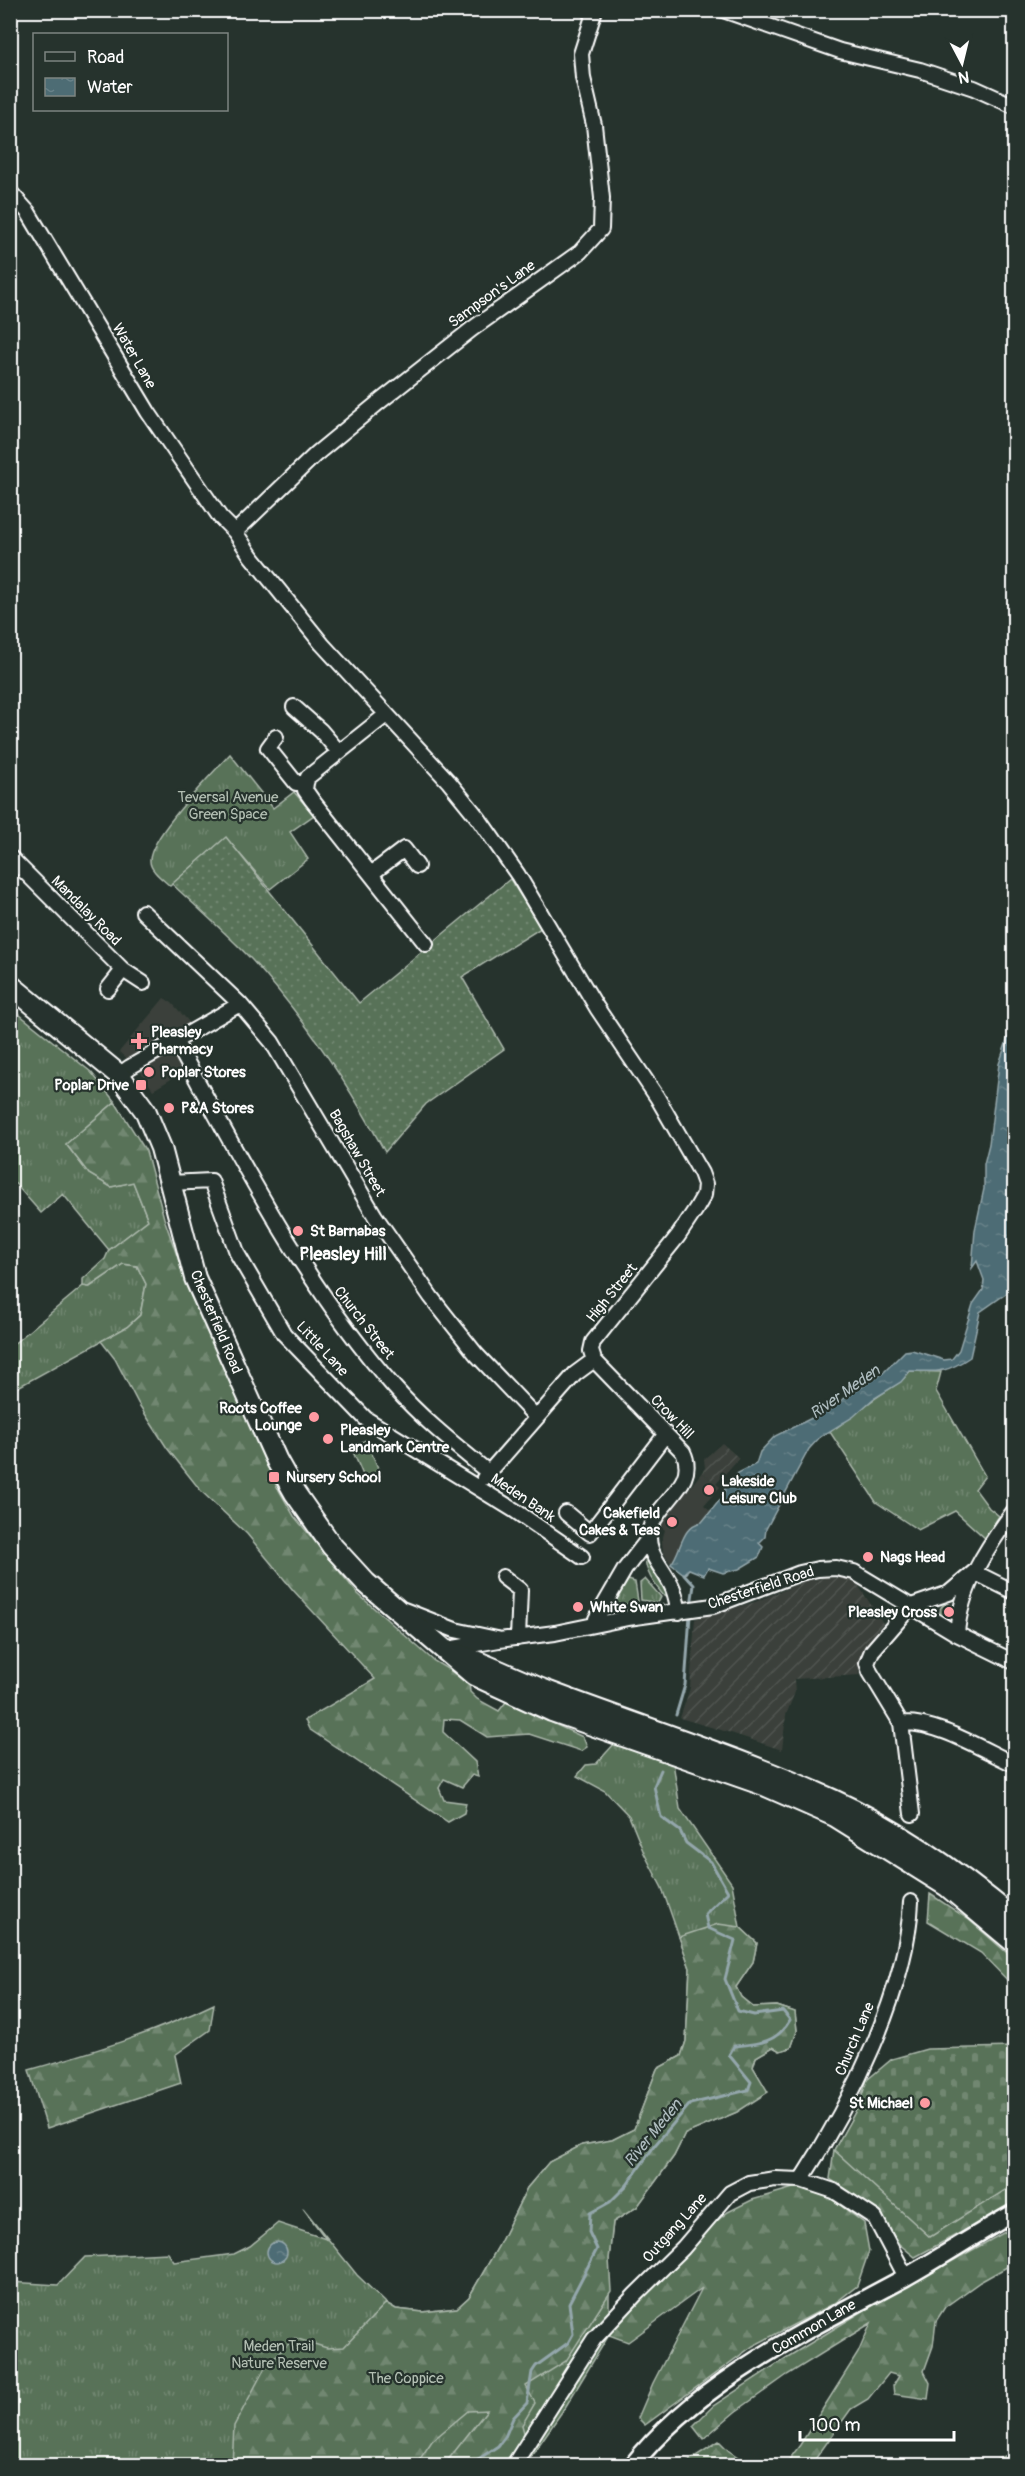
<svg xmlns="http://www.w3.org/2000/svg" width="1025" height="2476" viewBox="0 0 1025 2476" font-family="Pangolin,sans-serif">
	<defs>
		<pattern id="industrial-furrows" width="10" height="10" patternUnits="userSpaceOnUse" patternTransform="scale(1.5)"><rect width="10" height="10" fill="#3b413b"/><path d="M-1 1l2-2M0 10L10 0M9 11l2-2" fill="none" stroke="#4f544f"/></pattern>
		<pattern id="grass-tufts" width="24" height="20" patternUnits="userSpaceOnUse" patternTransform="scale(1.5)"><rect width="24" height="20" fill="#587258"/><path d="M3 7l-1-3M5 7V3M7 7l1-3M15 17l-1-3M17 17v-4M19 17l1-3" fill="none" stroke="#718771"/></pattern>
		<pattern id="forest-firs" width="22" height="20" patternUnits="userSpaceOnUse" patternTransform="scale(1.5)"><rect width="22" height="20" fill="#587258"/><path d="M5 1l3.5 6h-7zM16 11l3.5 6h-7z" fill="#718771"/></pattern>
		<pattern id="cemetery-stones" width="16" height="16" patternUnits="userSpaceOnUse" patternTransform="scale(1.5)"><rect width="16" height="16" fill="#587258"/><path d="M2 7V4a2 2 0 0 1 4 0v3zM10 15v-3a2 2 0 0 1 4 0v3z" fill="#718771"/></pattern>
		<pattern id="garden-dots" width="8" height="8" patternUnits="userSpaceOnUse" patternTransform="scale(1.5)"><rect width="8" height="8" fill="#587258"/><path d="M2 2h.1M6 6h.1" fill="none" stroke="#718771" stroke-width="1.8" stroke-linecap="round"/></pattern>
		<pattern id="water-ripples" width="26" height="14" patternUnits="userSpaceOnUse" patternTransform="scale(1.5)"><rect width="26" height="14" fill="#4d6c74"/><path d="M2 4q2-2 4 0t4 0M15 11q2-2 4 0t4 0" fill="none" stroke="#688289"/></pattern>
	</defs>
	<rect width="100%" height="100%" fill="#26332d"/>
	<filter id="ink" filterUnits="userSpaceOnUse"><feTurbulence type="fractalNoise" baseFrequency=".0167" numOctaves="2"/><feDisplacementMap in="SourceGraphic" scale="12" xChannelSelector="R" yChannelSelector="G"/><feConvolveMatrix kernelMatrix="1 2 1 2 8 2 1 2 1" color-interpolation-filters="sRGB"/></filter>
	<g filter="url(#ink)">
		<path fill="#3b413b" d="M 164,998 L 172,1003 L 190,1023 L 181,1031 L 158,1043 L 173,1053 L 183,1072 L 153,1090 L 140,1071 L 119,1052 Z
			M 702,1472 L 720,1487 L 704,1505 L 711,1511 L 702,1522 L 682,1538 L 679,1554 L 671,1564 L 663,1552 L 662,1540 L 665,1530 L 660,1526 Z"/>
		<path fill="url(#industrial-furrows)" d="M 722,1443 L 739,1458 L 716,1484 L 702,1472 L 705,1468 L 704,1459 Z
			M 824,1578 L 845,1578 L 858,1585 L 883,1623 L 863,1649 L 859,1659 L 860,1675 L 794,1679 L 795,1692 L 786,1715 L 782,1750 L 731,1733 L 680,1718 L 690,1688 L 695,1619 L 755,1602 L 805,1581 Z"/>
		<path fill="url(#grass-tufts)" stroke="#acb8ac" stroke-width="1.5" d="M 230,754 L 273,808 L 294,792 L 314,815 L 290,832 L 308,859 L 270,889 L 226,838 L 170,886 C 164,880 150,871 150,861 C 149,837 212,774 230,754 Z
			M 10,1007 L 91,1072 L 115,1102 L 66,1144 L 89,1174 L 111,1187 L 133,1182 L 148,1220 L 109,1250 L 63,1194 L 41,1213 L 11,1179 Z
			M 123,1264 L 137,1266 L 146,1284 L 140,1315 L 127,1327 L 11,1391 L 11,1346 L 83,1286 L 90,1287 Z
			M 910,1371 L 941,1372 L 936,1391 L 985,1476 L 975,1489 L 989,1508 L 999,1516 L 985,1538 L 955,1511 L 918,1530 L 876,1502 L 830,1432 C 845,1422 858,1411 873,1400 C 887,1389 899,1386 910,1371 Z
			M 645,1556 L 646,1557 L 669,1594 L 664,1596 C 654,1584 645,1572 645,1556 Z
			M 645,1579 L 661,1597 L 658,1603 L 641,1600 L 640,1583 Z
			M 628,1580 L 635,1582 L 638,1601 L 619,1607 L 614,1600 Z
			M940 1611a7 7 0 1 1 14 0a7 7 0 1 1-14 0Z
			M 615,1743 L 673,1762 L 680,1809 L 732,1884 L 740,1927 L 757,1943 L 753,1962 L 736,1987 L 741,1997 L 753,2007 L 777,2006 L 795,2012 L 797,2031 L 791,2048 L 780,2051 L 773,2047 L 756,2057 L 753,2067 L 759,2078 L 737,2112 L 685,2134 L 674,2156 L 637,2207 L 613,2222 L 609,2259 L 609,2335 L 566,2406 L 525,2465 L 11,2465 L 10,2282 L 58,2285 L 85,2257 L 168,2253 L 174,2262 L 234,2254 L 250,2246 L 278,2223 L 326,2239 L 303,2208 L 357,2275 L 386,2303 L 396,2309 L 423,2312 L 457,2308 L 469,2297 L 498,2247 L 527,2188 L 549,2162 L 582,2145 L 612,2140 L 634,2129 L 657,2069 L 681,2056 L 686,2041 L 690,1968 L 662,1888 L 644,1853 L 629,1816 L 605,1791 L 577,1776 L 586,1765 L 596,1764 Z"/>
		<path fill="url(#forest-firs)" stroke="#acb8ac" stroke-width="1.5" d="M 115,1102 L 146,1151 L 164,1218 L 191,1296 L 221,1355 L 276,1485 L 294,1516 L 358,1594 L 434,1661 L 469,1682 L 470,1692 L 477,1699 L 499,1711 L 506,1702 L 583,1737 L 587,1747 L 581,1751 L 529,1734 L 487,1737 L 460,1720 L 444,1719 L 443,1732 L 475,1762 L 478,1777 L 472,1775 L 462,1787 L 444,1779 L 439,1788 L 444,1800 L 466,1803 L 464,1813 L 448,1822 L 309,1729 L 305,1720 L 375,1679 L 293,1590 L 247,1534 L 201,1491 L 167,1448 L 138,1403 L 115,1359 L 101,1341 L 127,1327 L 140,1315 L 146,1284 L 137,1266 L 123,1264 L 89,1287 L 83,1286 L 83,1279 L 105,1259 L 109,1250 L 148,1220 L 133,1182 L 111,1187 L 89,1174 L 66,1144 Z
			M 930,1894 L 968,1919 L 1014,1959 L 1014,1987 L 981,1953 L 928,1921 Z
			M 718,1924 L 740,1927 L 757,1943 L 753,1962 L 736,1987 L 741,1997 L 753,2007 L 777,2006 L 795,2012 L 797,2031 L 791,2048 L 780,2051 L 773,2047 L 756,2057 L 753,2067 L 768,2092 L 737,2112 L 685,2134 L 674,2156 L 637,2207 L 613,2222 L 609,2259 L 611,2291 L 566,2361 L 526,2386 L 535,2403 L 522,2425 L 525,2436 L 506,2465 L 444,2465 L 487,2410 L 468,2411 L 432,2441 L 416,2465 L 232,2466 L 234,2426 L 267,2364 L 295,2338 L 327,2348 L 344,2347 L 386,2303 L 396,2309 L 423,2312 L 457,2308 L 469,2297 L 498,2247 L 527,2188 L 549,2162 L 582,2145 L 612,2140 L 634,2129 L 657,2069 L 681,2056 L 686,2041 L 690,1968 L 679,1937 Z
			M 214,2004 L 210,2030 L 175,2055 L 181,2083 L 47,2128 L 29,2070 C 93,2052 154,2033 214,2004 Z
			M 867,2080 L 882,2096 L 1007,2189 L 1014,2181 L 1014,2204 L 915,2257 L 899,2244 L 875,2209 L 830,2179 L 834,2150 L 859,2105 Z
			M 800,2186 L 828,2196 L 864,2223 L 869,2251 L 857,2286 L 835,2303 L 753,2346 L 645,2425 L 638,2418 L 653,2383 L 702,2288 L 628,2342 L 609,2335 L 632,2307 L 698,2236 L 728,2212 L 752,2200 Z
			M 1014,2227 L 1014,2263 L 980,2282 L 945,2307 L 936,2321 L 933,2346 L 924,2371 L 930,2383 L 928,2399 L 894,2394 L 893,2386 L 899,2376 L 889,2373 L 868,2399 L 851,2409 L 811,2465 L 785,2465 L 800,2445 L 858,2353 L 871,2323 L 787,2375 L 735,2412 L 703,2439 L 693,2426 L 713,2406 L 786,2358 L 873,2305 Z
			M 719,2441 L 729,2451 L 750,2465 L 687,2466 L 685,2463 Z
			M 1014,2449 L 1014,2465 L 985,2465 L 1014,2452 Z"/>
		<path fill="url(#cemetery-stones)" stroke="#acb8ac" stroke-width="1.5" d="M 1014,2047 L 1014,2181 L 1007,2189 L 930,2237 L 834,2150 L 859,2105 L 867,2080 L 892,2059 L 927,2049 Z"/>
		<path fill="url(#garden-dots)" stroke="#acb8ac" stroke-width="1.5" d="M 226,837 L 359,1003 L 510,879 L 541,928 L 462,977 L 504,1049 L 426,1104 L 385,1152 C 348,1084 305,1018 252,960 C 227,934 199,909 172,884 Z"/>
		<path fill="#587258" stroke="#acb8ac" stroke-width="1.5" d="M 366,1440 L 381,1475 L 366,1482 L 351,1447 Z"/>
		<path fill="url(#water-ripples)" stroke="#94a7ac" stroke-width="1.5" d="M 1014,978 L 1014,1288 L 980,1312 L 970,1357 C 947,1373 938,1372 910,1371 L 901,1382 L 873,1399 L 853,1417 L 820,1437 L 809,1449 L 766,1529 L 765,1537 L 759,1543 L 763,1547 L 759,1557 L 739,1569 L 723,1573 L 708,1568 L 704,1575 L 689,1569 L 684,1574 L 671,1564 C 682,1550 681,1526 702,1522 L 724,1495 L 725,1488 L 738,1473 L 756,1464 L 760,1452 L 775,1436 L 824,1412 L 883,1373 L 905,1351 L 912,1350 L 944,1360 L 952,1359 L 959,1350 L 973,1304 L 983,1290 L 984,1280 L 977,1261 L 972,1268 L 975,1230 L 984,1189 L 984,1164 L 989,1144 L 999,1064 L 1009,1035 Z
			M267 2252a10 10 0 1 1 20 0a10 10 0 1 1-20 0Z"/>
		<g fill="none" stroke-linecap="round" stroke-linejoin="round">
			<path stroke="#94a7ac" stroke-width="3" d="M 686,1572 L 684,1574 L 694,1585 L 691,1605
				M 676,1715 L 685,1685 L 690,1615
				M 473,2466 L 480,2458 L 498,2446 L 505,2437 L 513,2418 L 527,2403 L 532,2372 L 536,2366 L 568,2343 L 573,2334 L 569,2303 L 597,2249 L 589,2232 L 590,2213 L 610,2202 L 627,2185 L 655,2145 L 690,2104 L 748,2090 L 751,2082 L 729,2055 L 734,2046 C 759,2044 777,2043 790,2020 L 783,2011 L 754,2015 L 738,2011 L 725,1979 L 735,1940 L 708,1928 L 705,1914 L 728,1892 L 711,1862 L 686,1843 L 680,1831 L 661,1817 L 654,1786 L 661,1770"/>
			<g stroke="#fff" stroke-width="18">
				<path id="minor" d="M 723,10 L 840,51 L 920,70 L 974,88 L 1014,106
					M 10,192 L 28,212 L 148,412 L 220,517 L 235,532 L 251,556 L 322,644 L 449,782 L 479,819 L 518,875 L 597,1008 L 657,1097 L 701,1173 L 705,1184 L 704,1195 L 696,1209 L 678,1236 L 593,1342 L 591,1351 L 594,1360 L 683,1452 C 699,1484 658,1501 650,1529 C 644,1553 665,1569 673,1589 C 676,1596 677,1604 679,1612
					M 235,532 L 316,454 L 378,403 L 472,329 L 580,252 L 601,229 L 602,198 L 594,125 L 583,78 L 581,54 L 595,10
					M 294,707 L 321,731 L 339,752
					M 276,737 L 268,748 L 296,783 L 306,783 L 305,790 L 312,800 L 426,944
					M 306,783 L 308,777 L 386,715
					M 10,857 L 123,970 L 143,983
					M 371,874 L 404,849 L 417,866
					M 143,912 L 240,1004 L 272,1042 L 375,1216 L 431,1297 L 476,1354 L 536,1417
					M 108,989 L 123,970
					M 176,1042 C 242,1162 303,1283 394,1387 C 422,1419 455,1445 488,1472
					M 119,1075 L 130,1067 L 240,1004
					M 170,1183 L 211,1181 L 238,1255 L 284,1334 L 366,1419 L 514,1510 L 582,1557
					M 484,1478 L 575,1374 L 594,1360
					M 566,1513 L 590,1533 L 665,1435
					M 503,1577 L 520,1590 L 518,1638
					M 404,1610 L 455,1630 L 497,1639
					M 597,1624 L 596,1619 L 625,1569 L 649,1538
					M 957,1634 C 960,1588 987,1547 1014,1511
					M 448,1649 L 499,1640 L 555,1633 L 628,1618 L 713,1606 L 800,1573 L 818,1569 L 836,1568 L 854,1572 L 957,1634 L 1014,1662
					M 901,1723 C 937,1721 981,1749 1014,1764
					M 912,1814 L 901,1723 L 870,1672 L 867,1663 L 872,1651 L 911,1606 L 949,1593 L 974,1572 L 1014,1592
					M 801,2180 C 850,2105 907,1991 911,1902
					M 513,2466 L 594,2339 L 635,2295 L 683,2248 L 730,2193 L 749,2183 L 775,2179 L 801,2180 L 834,2191 L 875,2218 L 906,2277"/>
			</g>
			<g stroke="#fff" stroke-width="21">
				<path id="major" d="M 632,2466 C 699,2380 812,2328 904,2278 C 942,2257 977,2233 1014,2213"/>
			</g>
			<g stroke="#fff" stroke-width="24">
				<path id="highway" d="M 10,985 L 119,1075 L 146,1112 L 161,1148 L 195,1278 L 277,1461 L 295,1493 L 332,1546 L 366,1583 L 474,1675 L 552,1711 L 764,1785 L 835,1816 L 947,1886 L 1014,1942
					M 457,1654 C 488,1665 518,1680 549,1692 C 644,1728 741,1758 833,1800 C 899,1830 959,1873 1014,1919"/>
			</g>
			<use href="#minor" stroke="#26332d" stroke-width="14"/>
			<use href="#major" stroke="#26332d" stroke-width="16"/>
			<use href="#highway" stroke="#26332d" stroke-width="20"/>
		</g>
	</g>
	<g fill="#ff9aa2" stroke="#26332d" stroke-width="2">
		<path d="M136 1032h6v6h6v6h-6v6h-6v-6h-6v-6h6z"/>
		<circle cx="149" cy="1072" r="6"/>
		<rect x="135" y="1079" width="12" height="12" rx="3"/>
		<circle cx="169" cy="1108" r="6"/>
		<circle cx="298" cy="1231" r="6"/>
		<circle cx="314" cy="1417" r="6"/>
		<circle cx="328" cy="1439" r="6"/>
		<rect x="268" y="1471" width="12" height="12" rx="3"/>
		<circle cx="709" cy="1490" r="6"/>
		<circle cx="672" cy="1522" r="6"/>
		<circle cx="868" cy="1557" r="6"/>
		<circle cx="578" cy="1607" r="6"/>
		<circle cx="949" cy="1612" r="6"/>
		<circle cx="925" cy="2103" r="6"/>
	</g>
	<g text-anchor="middle" dominant-baseline="central" stroke-width="4.5" stroke-linejoin="round" paint-order="stroke">
		<g font-size="15" fill="#fff" stroke="#26332d">
			<text transform="translate(492 294) rotate(-36)">Sampson's Lane</text>
			<text transform="translate(134 356) rotate(60)">Water Lane</text>
			<text transform="translate(86 911) rotate(45)">Mandalay Road</text>
			<text transform="translate(357 1153) rotate(60)">Bagshaw Street</text>
			<text transform="translate(612 1293) rotate(-51)">High Street</text>
			<text transform="translate(216 1322) rotate(67)">Chesterfield Road</text>
			<text transform="translate(364 1323) rotate(52)">Church Street</text>
			<text transform="translate(322 1349) rotate(47)">Little Lane</text>
			<text transform="translate(672 1417) rotate(46)">Crow Hill</text>
			<text transform="translate(523 1498) rotate(34)">Meden Bank</text>
			<text transform="translate(761 1588) rotate(-18)">Chesterfield Road</text>
			<text transform="translate(855 2039) rotate(-67)">Church Lane</text>
			<text transform="translate(675 2228) rotate(-48)">Outgang Lane</text>
			<text transform="translate(814 2327) rotate(-30)">Common Lane</text>
		</g>
		<g font-size="15" fill="#b4c0b4" stroke="#26332d">
			<text x="228" y="797">Teversal Avenue<tspan x="228" dy="17">Green Space</tspan></text>
			<text x="279" y="2346">Meden Trail<tspan x="279" dy="17">Nature Reserve</tspan></text>
			<text x="406" y="2378">The Coppice</text>
		</g>
		<g font-size="15" font-weight="bold" fill="#fff" stroke="#26332d" text-anchor="start">
			<text x="151" y="1032">Pleasley<tspan x="151" dy="17">Pharmacy</tspan></text>
			<text x="161" y="1072">Poplar Stores</text>
			<text x="129" y="1085" text-anchor="end">Poplar Drive</text>
			<text x="181" y="1108">P&amp;A Stores</text>
			<text x="310" y="1231">St Barnabas</text>
			<text x="302" y="1408" text-anchor="end">Roots Coffee<tspan x="302" dy="17">Lounge</tspan></text>
			<text x="340" y="1430">Pleasley<tspan x="340" dy="17">Landmark Centre</tspan></text>
			<text x="286" y="1477">Nursery School</text>
			<text x="721" y="1481">Lakeside<tspan x="721" dy="17">Leisure Club</tspan></text>
			<text x="660" y="1513" text-anchor="end">Cakefield<tspan x="660" dy="17">Cakes &amp; Teas</tspan></text>
			<text x="880" y="1557">Nags Head</text>
			<text x="590" y="1607">White Swan</text>
			<text x="937" y="1612" text-anchor="end">Pleasley Cross</text>
			<text x="913" y="2103" text-anchor="end">St Michael</text>
		</g>
		<g font-size="16" font-style="italic" fill="#afbdc0" stroke="#26332d">
			<text transform="translate(845 1392) rotate(-35)">River Meden</text>
			<text transform="translate(653 2133) rotate(-51)">River Meden</text>
		</g>
		<g font-size="18" font-weight="bold" fill="#fff" stroke="#26332d">
			<text x="343" y="1254">Pleasley Hill</text>
		</g>
	</g>
	<rect width="1025" height="2476" fill="none" stroke="#26332d" stroke-width="36"/>
	<rect x="18" y="18" width="989" height="2440" fill="none" stroke="#fff" stroke-width="2" filter="url(#ink)"/>
	<rect x="33" y="33" width="195" height="78" fill="#26332d" stroke="#7d8581" stroke-width="1.5"/>
	<rect x="45" y="52" width="30" height="9" fill="#26332d" stroke="#7d8581" stroke-width="1.5"/>
	<text x="87" y="63" font-size="18" fill="#ffffff">Road</text>
	<rect x="45" y="78" width="30" height="18" fill="url(#water-ripples)" stroke="#7d8581" stroke-width="1.5"/>
	<text x="87" y="93" font-size="18" fill="#ffffff">Water</text>
	<g transform="translate(962 63) rotate(173)" stroke="#26332d" stroke-width="4.5" paint-order="stroke">
	<path d="M0-4.5L10 22L0 15L-10 22Z" fill="#ffffff"/>
	<text y="-9" font-size="16" font-weight="bold" text-anchor="middle" fill="#ffffff">N</text>
	</g>
	<path d="M800 2431v9h154v-9" fill="none" stroke="#ffffff" stroke-width="3"/>
	<text x="809" y="2431" font-size="18" fill="#ffffff" stroke="#26332d" stroke-width="4.5" paint-order="stroke">100 m</text>
</svg>
